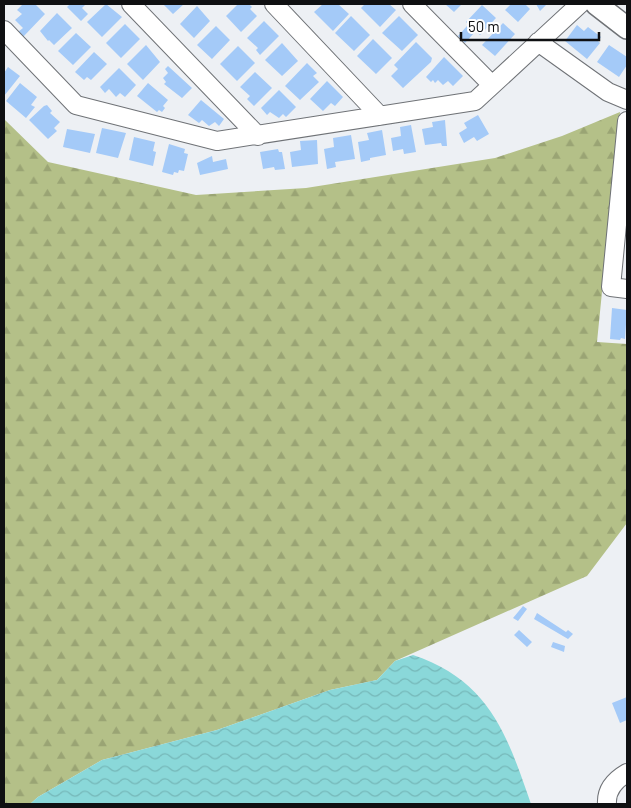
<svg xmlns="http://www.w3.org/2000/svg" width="631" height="808" viewBox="0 0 631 808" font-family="Barlow,sans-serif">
	<defs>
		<pattern id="forest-firs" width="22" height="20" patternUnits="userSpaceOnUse" patternTransform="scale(1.25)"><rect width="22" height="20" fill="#b4c088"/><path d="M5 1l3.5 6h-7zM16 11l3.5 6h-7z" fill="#9aa474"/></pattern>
		<pattern id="water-waves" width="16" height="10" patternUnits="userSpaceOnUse" patternTransform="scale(1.25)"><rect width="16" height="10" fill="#8ad8d9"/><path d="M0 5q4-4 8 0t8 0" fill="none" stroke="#76b8b9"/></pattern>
	</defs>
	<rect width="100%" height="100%" fill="#edf0f4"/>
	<path fill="url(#forest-firs)" d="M 620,112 L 597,342 L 627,344 L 627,523 L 587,576 L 395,661 L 377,680 L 330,690 L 217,730 L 102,760 L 38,797 L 30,804 L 4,804 L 4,119 L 48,162 L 196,195 L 306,188 L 495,158 L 562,136 Z"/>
	<path fill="url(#water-waves)" d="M 413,655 C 490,681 507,735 531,804 L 30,804 L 38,797 L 102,760 L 217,730 L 330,690 L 377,680 L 395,661 Z"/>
	<path fill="#a4caf8" d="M 23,4 L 35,4 L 45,14 L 23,37 L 18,32 L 23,28 L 15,20 L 22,14 L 17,10 Z
		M 70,4 L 86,4 L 82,8 L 88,14 L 81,21 L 67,7 Z
		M 106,4 L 122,17 L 102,37 L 87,22 Z
		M 163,4 L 184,4 L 173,14 Z
		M 238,4 L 249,4 L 252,7 L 250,9 L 257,16 L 241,32 L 226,16 Z
		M 323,4 L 338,4 L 349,14 L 333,31 L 314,12 Z
		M 365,4 L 389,4 L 396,10 L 380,27 L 361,8 Z
		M 445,4 L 462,4 L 454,12 Z
		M 511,4 L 525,4 L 530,9 L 518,22 L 505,10 Z
		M 536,4 L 544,4 L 546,5 L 540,11 Z
		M 482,5 L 496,18 L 480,35 L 466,22 Z
		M 197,6 L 210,21 L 194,38 L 180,24 Z
		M 57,13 L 72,28 L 54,45 L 49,40 L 48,41 L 40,31 Z
		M 351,16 L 370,35 L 354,51 L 335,33 Z
		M 399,16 L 418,35 L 402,51 L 382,33 Z
		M 264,21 L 279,36 L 260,55 L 256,50 L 258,48 L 247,38 Z
		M 503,23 L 515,34 L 495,56 L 482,45 Z
		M 125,24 L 140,39 L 121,58 L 106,43 Z
		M 577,25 L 584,31 L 588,27 L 601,37 L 598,41 L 600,43 L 587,59 L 565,41 Z
		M 216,26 L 230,40 L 212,59 L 197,45 Z
		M 467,26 L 474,33 L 465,43 L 458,36 Z
		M 76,33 L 91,47 L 73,65 L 58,51 Z
		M 373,39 L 392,58 L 376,74 L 357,56 Z
		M 416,42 L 432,58 L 431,62 L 403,88 L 391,76 L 398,69 L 394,65 Z
		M 282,43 L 298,61 L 282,76 L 265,60 Z
		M 146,45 L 160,62 L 143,80 L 127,64 Z
		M 609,45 L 627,57 L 627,65 L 619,77 L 597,62 Z
		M 238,46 L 255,63 L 237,81 L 220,64 Z
		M 94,52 L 107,64 L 91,80 L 87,77 L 84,80 L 75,72 Z
		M 444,57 L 463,76 L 453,86 L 448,81 L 443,85 L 438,80 L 435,83 L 433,80 L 431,82 L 426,77 Z
		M 307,63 L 317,73 L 313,76 L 319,82 L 300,100 L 285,86 Z
		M 168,66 L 192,88 L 182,98 L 164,84 L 166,82 L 163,78 L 168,73 L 165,69 Z
		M 8,67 L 20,76 L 4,96 L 4,73 Z
		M 119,68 L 136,85 L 125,97 L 120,93 L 116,97 L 109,89 L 105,93 L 100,87 Z
		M 255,72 L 272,88 L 254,106 L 247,99 L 250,96 L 240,87 Z
		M 327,81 L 343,97 L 335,106 L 331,103 L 323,111 L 310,99 Z
		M 20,83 L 37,97 L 31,105 L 35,107 L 26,118 L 6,101 Z
		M 148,83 L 168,100 L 163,106 L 165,108 L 162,112 L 159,110 L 157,112 L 137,96 Z
		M 279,90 L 296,107 L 286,117 L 283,114 L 279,118 L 270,112 L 267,115 L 261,108 Z
		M 201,100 L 224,119 L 219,126 L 215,122 L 209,126 L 202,120 L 199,123 L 188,115 Z
		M 47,105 L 52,111 L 50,113 L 60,122 L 54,128 L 57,131 L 48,139 L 29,120 L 44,106 Z
		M 478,115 L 489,134 L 477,141 L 474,137 L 464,143 L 459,133 L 467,128 L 464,123 Z
		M 445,120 L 447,146 L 442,146 L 441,143 L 425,145 L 422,129 L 433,127 L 432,122 Z
		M 411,125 L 416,152 L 404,154 L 403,149 L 393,151 L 391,138 L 401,136 L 400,127 Z
		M 102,128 L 126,133 L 118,158 L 96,153 Z
		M 67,129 L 95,134 L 90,153 L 63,147 Z
		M 382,130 L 386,155 L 370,158 L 370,160 L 361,162 L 358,142 L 369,140 L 367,133 Z
		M 351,135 L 355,159 L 335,162 L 336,167 L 327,169 L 324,149 L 334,147 L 333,138 Z
		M 134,137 L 155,142 L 153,151 L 156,152 L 153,166 L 129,160 Z
		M 317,140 L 318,164 L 292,167 L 290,152 L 301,150 L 300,141 Z
		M 169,144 L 185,149 L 184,153 L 188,154 L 184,171 L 179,170 L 178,173 L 174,172 L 173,175 L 162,172 Z
		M 278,149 L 279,152 L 282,152 L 285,169 L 275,170 L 274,167 L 263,169 L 260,152 Z
		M 212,156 L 213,162 L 226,159 L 228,169 L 200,175 L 197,163 Z
		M 612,308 L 627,310 L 625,339 L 621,338 L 620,340 L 610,339 Z
		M 523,606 L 527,609 L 518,621 L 513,618 Z
		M 537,613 L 566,632 L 568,630 L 573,634 L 568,639 L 534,619 Z
		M 519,630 L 532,642 L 527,647 L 514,635 Z
		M 553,642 L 565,646 L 564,652 L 551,647 Z
		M 627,697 L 627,720 L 620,723 L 612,703 Z"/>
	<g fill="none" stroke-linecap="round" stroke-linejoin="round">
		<g stroke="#6f7276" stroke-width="20">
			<path id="minor" d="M 131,4 L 258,136
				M 274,4 L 380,116
				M 412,4 L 492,85
				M 4,30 L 76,105 L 217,141 L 475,101 L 580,4
				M 538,42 L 608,92 L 627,100
				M 627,121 L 611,287 L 627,289
				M 607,804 C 606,790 615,780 627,773"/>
		</g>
		<g stroke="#6f7276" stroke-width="24">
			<path id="tertiary" d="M 596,4 L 627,28"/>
		</g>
		<use href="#minor" stroke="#fff" stroke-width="18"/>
		<use href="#tertiary" stroke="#fff" stroke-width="21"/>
	</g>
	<rect width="631" height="808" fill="none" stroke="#0f1012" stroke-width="10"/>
	<path d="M461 32v8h138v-8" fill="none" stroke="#0f1012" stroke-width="2.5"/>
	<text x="468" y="32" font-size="15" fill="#0f1012" stroke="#ffffff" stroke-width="4" paint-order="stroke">50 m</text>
</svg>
